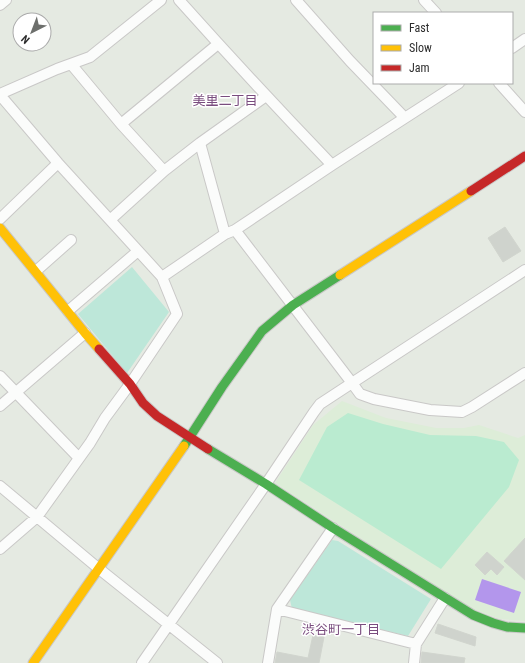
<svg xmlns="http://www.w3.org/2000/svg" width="525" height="663" viewBox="0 0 525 663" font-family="'Roboto Condensed','Noto Sans JP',sans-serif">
	<rect width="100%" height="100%" fill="#e5eae2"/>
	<path fill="#ddedd8" d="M 342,401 L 386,418 L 436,428 L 464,428 L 479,425 L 518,438 L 525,435 L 525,621 L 500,619 L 467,607 L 275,483 L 313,425 Z"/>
	<path fill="#bde7d9" d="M 132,267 L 169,312 L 127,373 L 78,314 Z
		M 332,540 L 338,541 L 431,599 L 408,636 L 292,609 L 290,600 Z"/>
	<path fill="#baebd0" d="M 348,413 L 383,424 L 430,435 L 476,436 L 504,442 L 519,460 L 509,487 L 441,569 L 299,480 L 327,427 Z"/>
	<path fill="#b396ec" d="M 482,579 L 521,592 L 514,613 L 475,600 Z"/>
	<path fill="#cfd3cd" stroke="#d1d5ce" d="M 505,227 L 521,251 L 503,262 L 488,238 Z
		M 525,538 L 525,580 L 504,561 Z
		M 487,552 L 504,567 L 497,575 L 491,569 L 485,575 L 475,565 Z
		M 438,624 L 476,637 L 475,646 L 435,633 Z
		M 313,635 L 324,637 L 319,663 L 275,663 L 277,652 L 308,658 Z
		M 422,652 L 465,658 L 464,663 L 421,663 Z"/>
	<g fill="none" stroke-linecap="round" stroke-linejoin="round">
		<g stroke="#c9c8c7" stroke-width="12">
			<path id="street" d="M 179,0 C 229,56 280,111 332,165
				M 296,0 L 350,61 L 404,117
				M 424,0 L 436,13
				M 0,5 L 6,0
				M 512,48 L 525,39
				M 71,64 L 121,124 L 164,171
				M 499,83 L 525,112
				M 0,94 L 57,69 L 90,57 L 161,0
				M 0,95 L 58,163 L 162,277 L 177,314 L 130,384 L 105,418 L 90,443 L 37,517 L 0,549
				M 121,124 L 218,44
				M 200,143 L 225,234
				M 0,219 L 58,163
				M 110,220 L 164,171 L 200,143 L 266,96
				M 235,230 L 352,383 L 360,394 L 374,399 L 430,410 L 462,412 L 472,407 L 525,373
				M 36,271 L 71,240
				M 162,277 L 225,234 L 235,230 L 332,165 L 459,83
				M 68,311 L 138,251
				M 0,376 L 79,458
				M 0,406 L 85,333
				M 0,486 L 98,568 L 217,663
				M 277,609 L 416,644
				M 142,663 L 266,484 L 314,412 L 320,404 L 352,383 L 525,270
				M 268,663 L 277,609 L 333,528
				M 414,663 L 416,644 L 445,598"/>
		</g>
		<g stroke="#c9c8c7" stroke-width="11">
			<path id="fast" d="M 184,446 L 222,387 L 262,331 L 293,305 L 340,275
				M 208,449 L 266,484 L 333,528 L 473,615 L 493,623 L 507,627 L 525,628"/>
		</g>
		<g stroke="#c9c8c7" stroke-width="11">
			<path id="slow" d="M 0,228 L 85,333 L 99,349
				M 340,275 L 471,191
				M 33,663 L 184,446"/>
		</g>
		<g stroke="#c9c8c7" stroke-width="11">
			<path id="jam" d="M 471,191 L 525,156
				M 99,349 L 130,384 L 143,403 L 157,416 L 208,449"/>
		</g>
		<use href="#street" stroke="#fbfcfb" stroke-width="10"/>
		<use href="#fast" stroke="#4caf50" stroke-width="9"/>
		<use href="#slow" stroke="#ffc107" stroke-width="9"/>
		<use href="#jam" stroke="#c62828" stroke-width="9"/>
	</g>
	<g text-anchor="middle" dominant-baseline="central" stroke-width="3" stroke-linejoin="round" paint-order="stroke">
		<g font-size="13" fill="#794c7e" stroke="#fff">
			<text x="225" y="100">美里二丁目</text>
			<text x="341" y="629">渋谷町一丁目</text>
		</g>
	</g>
	<rect x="373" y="12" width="140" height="72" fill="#ffffff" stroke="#ababab"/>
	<rect x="381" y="25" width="20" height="6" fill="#4caf50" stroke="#ababab"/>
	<text x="409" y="32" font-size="12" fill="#2d2d2d">Fast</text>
	<rect x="381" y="45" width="20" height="6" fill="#ffc107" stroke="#ababab"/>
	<text x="409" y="52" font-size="12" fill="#2d2d2d">Slow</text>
	<rect x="381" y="65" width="20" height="6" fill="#c62828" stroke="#ababab"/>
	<text x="409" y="72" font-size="12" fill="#2d2d2d">Jam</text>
	<g transform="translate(32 32) rotate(222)"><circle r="19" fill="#ffffff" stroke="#ababab"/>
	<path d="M0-3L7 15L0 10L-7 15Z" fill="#6d6f6c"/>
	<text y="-6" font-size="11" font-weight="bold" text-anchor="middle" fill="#2d2d2d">N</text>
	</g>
</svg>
